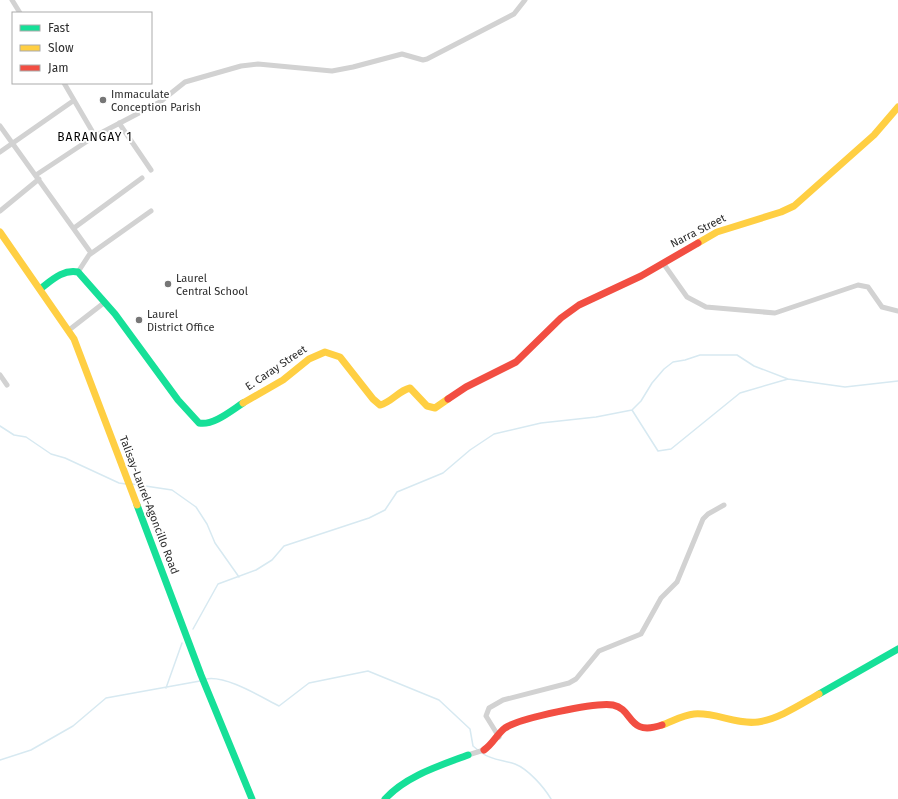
<svg xmlns="http://www.w3.org/2000/svg" width="898" height="799" viewBox="0 0 898 799" font-family="'Fira Sans',sans-serif">
	<rect width="100%" height="100%" fill="#fff"/>
	<g fill="none" stroke-linecap="round" stroke-linejoin="round">
		<path stroke="#d7e9f1" stroke-width="1.5" d="M 632,410 L 641,401 L 652,383 L 664,369 L 673,362 L 685,360 L 700,355 L 737,355 L 754,366 L 788,379
			M 0,426 L 14,435 L 26,437 L 51,454 L 65,458 L 119,483 L 126,484
			M 132,484 L 172,490 L 196,507 L 207,524 L 215,543 L 239,577
			M 193,629 L 218,584 L 256,570 L 272,560 L 284,546 L 369,518 L 385,510 L 397,492 L 443,473 L 470,450 L 494,434 L 541,423 L 596,417 L 632,410 L 658,451 L 671,449 L 740,393 L 788,379 L 845,387 L 898,381
			M 206,679 C 226,675 261,697 279,706 L 309,683 L 368,671 L 439,700 L 470,729 L 473,746 L 479,751
			M 166,688 L 182,643
			M 482,753 C 491,760 504,760 515,764 C 528,769 544,787 551,799
			M 0,760 L 31,750 L 73,726 L 106,698 L 200,681"/>
		<path stroke="#d2d2d2" stroke-width="5" d="M 12,0 L 20,13
			M 64,83 L 95,136
			M 119,123 L 151,170
			M 0,126 L 91,253
			M 0,152 L 73,101
			M 36,175 L 95,136 L 160,102 L 185,82 L 241,66 L 258,64 L 332,71 L 353,67 L 402,54 L 423,60 L 427,59 L 514,14 L 525,0
			M 0,211 L 39,179
			M 74,228 L 142,178
			M 663,263 L 687,297 L 706,307 L 775,313 L 858,285 L 868,287 L 882,307 L 898,311
			M 78,272 L 89,255 L 151,211
			M 69,330 L 105,302
			M 0,375 L 7,385
			M 499,737 L 486,716 L 489,708 L 503,700 L 569,683 L 576,679 L 599,651 L 641,634 L 661,598 L 677,582 L 703,519 L 708,514 L 724,505
			M 468,755 L 484,750"/>
		<path stroke="#16e098" stroke-width="7" d="M 40,289 C 52,280 63,269 78,272 L 115,314 L 178,400 L 199,423 C 213,426 232,410 243,403
			M 137,505 L 201,675 L 252,799
			M 819,694 L 898,649
			M 385,799 C 406,776 439,766 468,755"/>
		<path stroke="#ffcf43" stroke-width="7" d="M 0,232 L 74,339 L 137,505
			M 698,243 L 717,232 L 781,212 L 794,206 L 874,135 L 898,107
			M 243,403 L 283,380 L 309,359 L 325,352 L 340,357 L 373,399 L 380,405 C 392,402 398,391 410,388 L 427,406 L 435,408 L 448,399
			M 662,725 C 673,721 683,715 694,714 C 716,712 736,725 758,722 C 779,719 801,704 819,694"/>
		<path stroke="#f24e42" stroke-width="7" d="M 448,399 L 466,387 L 516,362 L 561,318 L 579,305 L 641,276 L 698,243
			M 484,750 C 493,744 497,734 505,728 C 520,718 596,702 613,705 C 634,709 627,737 662,725"/>
	</g>
	<g fill="#767676" stroke="#fff" stroke-width="1.5">
		<circle cx="103" cy="100" r="4"/>
		<circle cx="168" cy="284" r="4"/>
		<circle cx="139" cy="320" r="4"/>
	</g>
	<g text-anchor="middle" dominant-baseline="central" stroke-width="4" stroke-linejoin="round" paint-order="stroke">
		<g font-size="11" fill="#2d2d2d" stroke="#fff" text-anchor="start">
			<text x="111" y="94">Immaculate<tspan x="111" dy="13">Conception Parish</tspan></text>
			<text x="176" y="278">Laurel<tspan x="176" dy="13">Central School</tspan></text>
			<text x="147" y="314">Laurel<tspan x="147" dy="13">District Office</tspan></text>
		</g>
		<g font-size="11" fill="#2d2d2d" stroke="#fff">
			<text transform="translate(698 231) rotate(-27)">Narra Street</text>
			<text transform="translate(276 368) rotate(-34)">E. Caray Street</text>
			<text transform="translate(149 505) rotate(69)">Talisay-Laurel-Agoncillo Road</text>
		</g>
		<g font-size="12" letter-spacing="1" fill="#000" stroke="#fff">
			<text x="95" y="137">BARANGAY 1</text>
		</g>
	</g>
	<rect x="12" y="12" width="140" height="72" fill="#ffffff" stroke="#ababab"/>
	<rect x="20" y="25" width="20" height="6" fill="#16e098" stroke="#ababab"/>
	<text x="48" y="32" font-size="12" fill="#2d2d2d">Fast</text>
	<rect x="20" y="45" width="20" height="6" fill="#ffcf43" stroke="#ababab"/>
	<text x="48" y="52" font-size="12" fill="#2d2d2d">Slow</text>
	<rect x="20" y="65" width="20" height="6" fill="#f24e42" stroke="#ababab"/>
	<text x="48" y="72" font-size="12" fill="#2d2d2d">Jam</text>
</svg>
